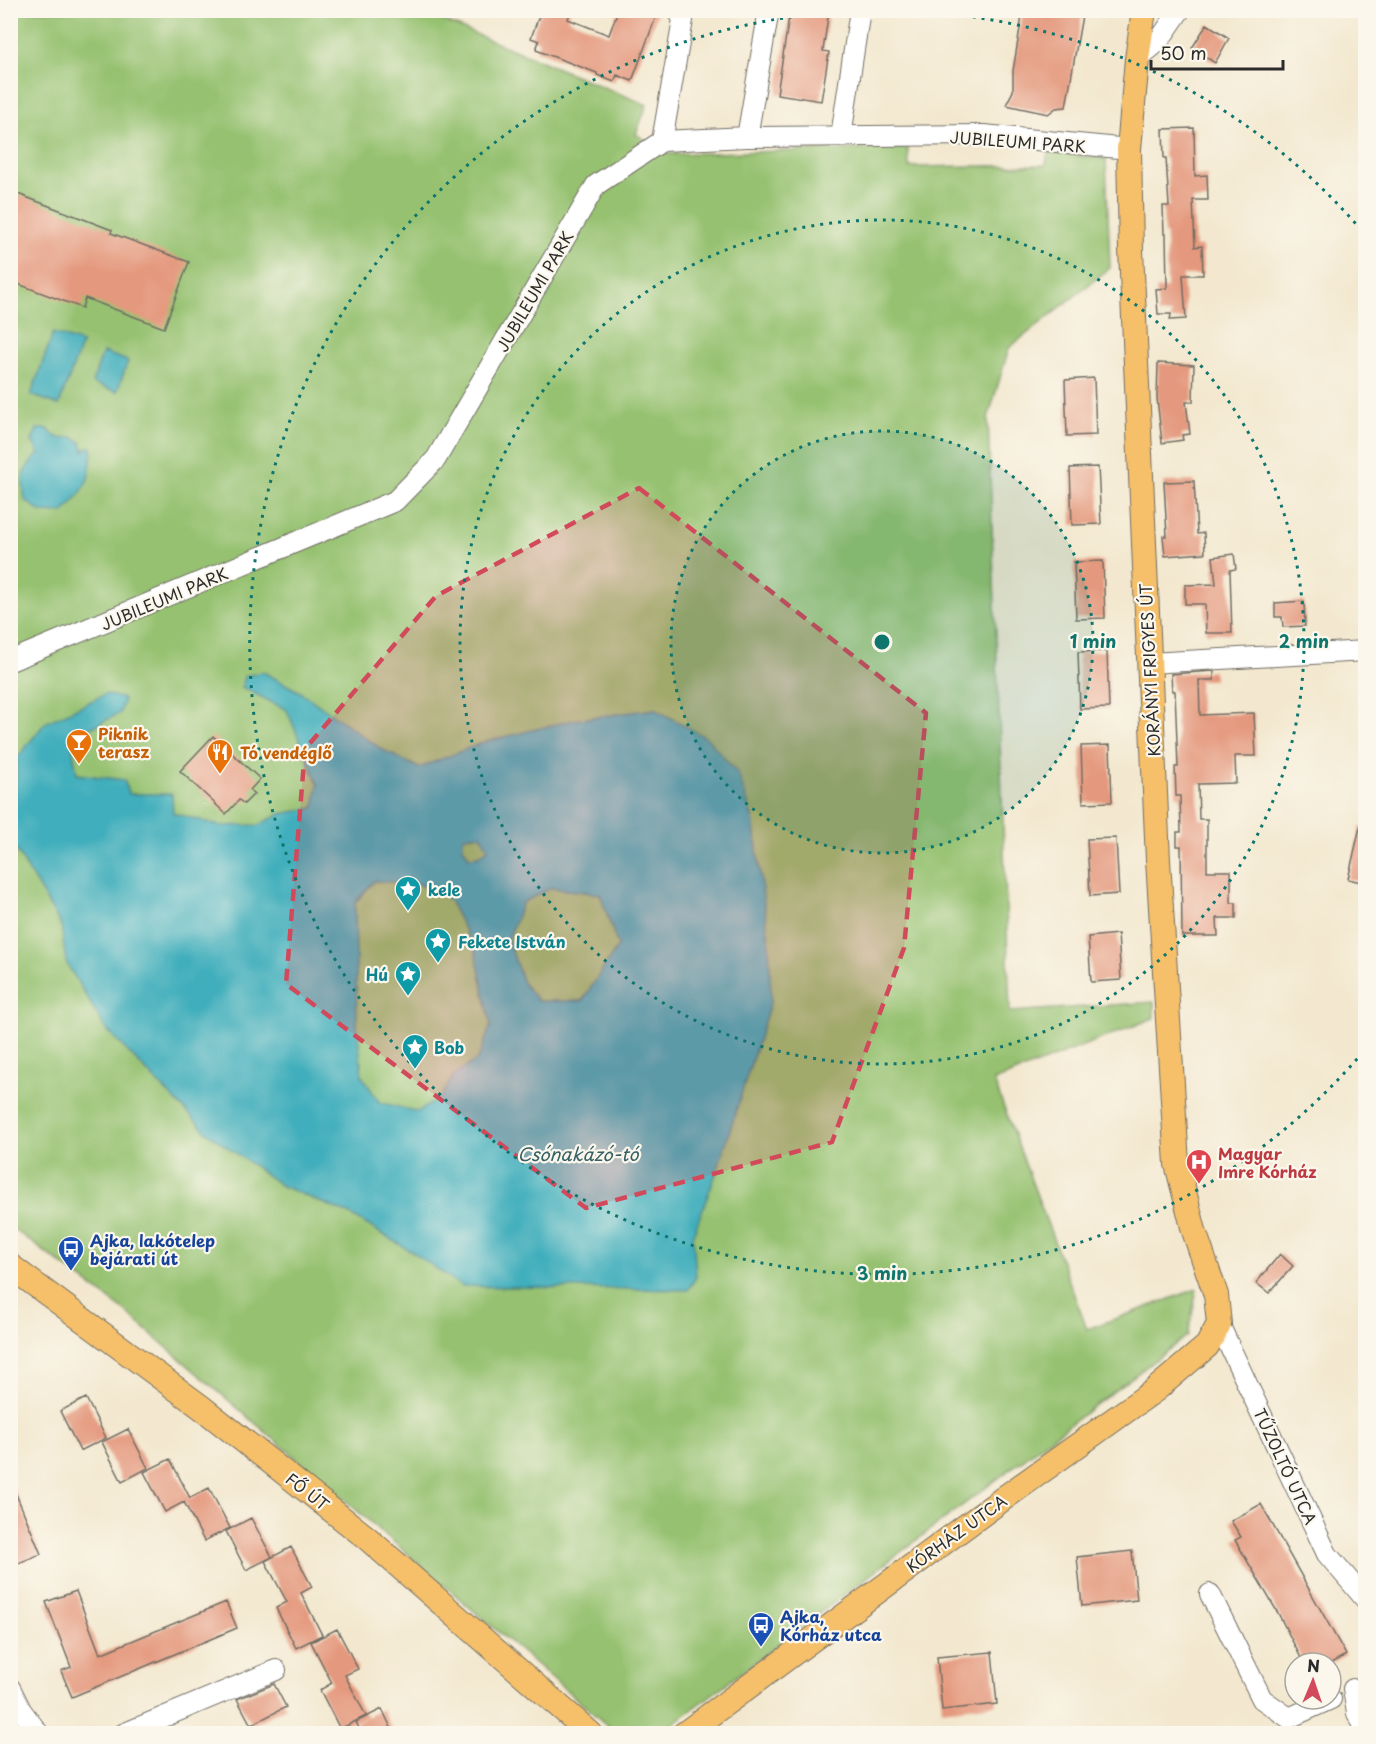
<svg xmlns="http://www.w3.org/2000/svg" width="1376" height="1744" viewBox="0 0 1376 1744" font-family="'Playpen Sans',sans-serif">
	<rect width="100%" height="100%" fill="#fbf7ec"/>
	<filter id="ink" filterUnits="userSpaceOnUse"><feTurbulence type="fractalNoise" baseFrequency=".0167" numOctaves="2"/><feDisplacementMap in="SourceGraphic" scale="12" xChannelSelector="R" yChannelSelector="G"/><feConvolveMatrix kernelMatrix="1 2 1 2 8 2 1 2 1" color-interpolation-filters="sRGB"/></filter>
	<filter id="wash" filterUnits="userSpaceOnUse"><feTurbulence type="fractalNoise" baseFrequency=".008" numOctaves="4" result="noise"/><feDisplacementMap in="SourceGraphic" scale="24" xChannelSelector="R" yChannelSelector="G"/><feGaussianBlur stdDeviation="1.35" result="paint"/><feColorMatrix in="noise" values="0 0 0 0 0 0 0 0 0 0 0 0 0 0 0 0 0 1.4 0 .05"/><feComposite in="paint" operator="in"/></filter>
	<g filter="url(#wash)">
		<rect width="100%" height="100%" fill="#f3e8cf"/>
		<path fill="#95c16f" stroke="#60764d" stroke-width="1.5" d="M 11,11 L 420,11 L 647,105 L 636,134 L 666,154 L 908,148 L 909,167 L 1046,165 L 1048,152 L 1106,159 L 1110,268 L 1009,348 L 988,418 L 1010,1012 L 1154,1002 L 1154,1018 L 994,1081 L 1087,1329 L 1197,1289 L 1188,1335 L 661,1733 L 615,1732 L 121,1308 L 11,1227 Z"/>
		<path fill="#3faebc" stroke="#356c74" stroke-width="1.5" fill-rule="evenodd" d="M 53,333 L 82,343 L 59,405 L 31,395 Z
			M 103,352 L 128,361 L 117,392 L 92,383 Z
			M 37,429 L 48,429 C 56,439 60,440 73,437 L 81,442 L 84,451 L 88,447 L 92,447 C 91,483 86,488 63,513 L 41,512 L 25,500 C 21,477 21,470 39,454 L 32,441 Z
			M 263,672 L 300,692 L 383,750 L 419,768 L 484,742 L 573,720 L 655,709 L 707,738 L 738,774 L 753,819 L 769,941 L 771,1000 L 717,1171 L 693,1235 L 696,1277 L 688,1290 L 461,1286 L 414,1253 L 349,1214 L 282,1186 L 209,1134 L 153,1078 L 105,1028 L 66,962 L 61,925 L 12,843 L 17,758 L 45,723 L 106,694 L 124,699 L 120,713 L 77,735 L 71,740 L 77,774 L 124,780 L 129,794 L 172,794 L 173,813 L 220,826 L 259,825 L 280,814 L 314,808 L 318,784 L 287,710 L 242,687 L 245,676 ZM 472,835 L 481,835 L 488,849 L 478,856 L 469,857 L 463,847 L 463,837 ZM 374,881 L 417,883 L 448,898 L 475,950 L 491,1025 L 478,1059 L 454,1075 L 441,1097 L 418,1112 L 379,1102 L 362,1076 L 357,1023 L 355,903 ZM 551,888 L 600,894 L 618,946 L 582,1001 L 538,1001 L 523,983 L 508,940 L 522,903 Z"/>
		<g id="blocks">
			<path fill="#e4987d" d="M 541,10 L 571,10 L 568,19 L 609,35 L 618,10 L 648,10 L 657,14 L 632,81 L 617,75 L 614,82 L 597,75 L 597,73 L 536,50 L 539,41 L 531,38 Z
				M 790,10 L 829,10 L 823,51 L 829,52 L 821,101 L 777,94 Z
				M 1023,10 L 1083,10 L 1066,107 L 1056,108 L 1048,114 L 1006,105 L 1013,91 L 1013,71 Z
				M 1207,24 L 1229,38 L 1215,63 L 1192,48 Z
				M 1194,128 L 1195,176 L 1207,175 L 1208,200 L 1193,200 L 1195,247 L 1202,246 L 1203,275 L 1183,275 L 1186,319 L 1170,320 L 1171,314 L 1158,314 L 1156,289 L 1167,288 L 1166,234 L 1164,234 L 1163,206 L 1169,206 L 1166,158 L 1164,158 L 1163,129 Z
				M 10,191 L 112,230 L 111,233 L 189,262 L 164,328 L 85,298 L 82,308 L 10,281 Z
				M 1158,363 L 1194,365 L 1193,402 L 1186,402 L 1190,434 L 1182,435 L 1183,440 L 1162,443 L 1157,398 Z
				M 1094,378 L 1096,435 L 1067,436 L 1065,380 Z
				M 1098,467 L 1101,524 L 1072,525 L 1070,468 Z
				M 1194,481 L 1197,534 L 1204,533 L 1205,553 L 1165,556 L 1163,536 L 1167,536 L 1164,482 Z
				M 1234,554 L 1236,569 L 1230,570 L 1232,633 L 1206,633 L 1205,604 L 1185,604 L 1185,585 L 1216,584 L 1213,557 Z
				M 1103,561 L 1105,618 L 1076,619 L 1074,562 Z
				M 1304,601 L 1305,626 L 1283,627 L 1282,617 L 1275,617 L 1275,603 Z
				M 1107,651 L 1109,708 L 1080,709 L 1078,652 Z
				M 1214,671 L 1214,680 L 1199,680 L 1200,715 L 1254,713 L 1256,756 L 1235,756 L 1236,783 L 1198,784 L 1199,819 L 1207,819 L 1207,871 L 1231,871 L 1231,903 L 1236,903 L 1236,918 L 1217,918 L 1218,936 L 1182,936 L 1181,846 L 1177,846 L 1177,832 L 1181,832 L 1180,796 L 1176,796 L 1175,767 L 1178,767 L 1175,691 L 1172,691 L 1171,674 Z
				M 213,736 L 260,779 L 250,790 L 254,794 L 244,804 L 239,800 L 226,814 L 180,771 Z
				M 1110,745 L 1112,802 L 1083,803 L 1081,746 Z
				M 1360,827 L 1365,827 L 1365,883 L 1348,879 Z
				M 1116,838 L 1119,894 L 1090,896 L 1087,839 Z
				M 1118,934 L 1121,980 L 1091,982 L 1088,937 Z
				M 1280,1254 L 1293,1266 L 1269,1293 L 1256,1283 Z
				M 86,1398 L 106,1438 L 80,1451 L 60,1411 Z
				M 128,1429 L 148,1468 L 122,1482 L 102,1442 Z
				M 170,1459 L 190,1498 L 209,1488 L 230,1528 L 204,1541 L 184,1502 L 165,1512 L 144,1472 Z
				M 11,1482 L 41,1554 L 14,1565 L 10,1557 Z
				M 1261,1504 L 1346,1655 L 1331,1663 L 1309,1663 L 1305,1656 L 1301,1658 L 1278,1613 L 1235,1540 L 1241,1537 L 1231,1521 Z
				M 251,1518 L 272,1557 L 246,1570 L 226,1531 Z
				M 291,1547 L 312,1587 L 301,1593 L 322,1635 L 296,1648 L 276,1608 L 287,1602 L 265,1561 Z
				M 1132,1551 L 1137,1600 L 1082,1606 L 1077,1557 Z
				M 76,1591 L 100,1654 L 226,1602 L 237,1628 L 72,1697 L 61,1671 L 71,1667 L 46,1602 Z
				M 337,1629 L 358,1669 L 345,1675 L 366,1716 L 340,1729 L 320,1690 L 332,1683 L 311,1642 Z
				M 992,1652 L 997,1704 L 942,1710 L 937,1657 Z
				M 274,1684 L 286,1707 L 251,1725 L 237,1699 Z
				M 382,1709 L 394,1734 L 362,1734 L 356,1722 Z"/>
		</g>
	</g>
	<g filter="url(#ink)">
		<use href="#blocks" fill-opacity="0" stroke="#716d64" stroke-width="1.5"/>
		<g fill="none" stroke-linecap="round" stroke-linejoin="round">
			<g stroke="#716d64" stroke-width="22">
				<path id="minor" d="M 1137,59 L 1158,42 L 1180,10
					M 841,136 L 860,10
					M 747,137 L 769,10
					M 662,141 L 683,20 L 678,10
					M 10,661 L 395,501 L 436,459 L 596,185 L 662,141 L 747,137 L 984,135 L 1129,149
					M 1149,663 L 1366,651
					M 1219,1324 L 1327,1554 L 1366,1600
					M 1210,1594 L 1262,1699 L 1289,1718 L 1331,1699
					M 10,1688 L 21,1710 L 39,1734
					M 1353,1689 L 1357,1713 L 1366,1729
					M 123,1734 L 276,1670"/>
			</g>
			<g stroke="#716d64" stroke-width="26">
				<path id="major" d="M 10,1266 L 201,1407 L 367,1538 L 591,1734
					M 684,1734 L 1004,1498 L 1155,1390 L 1207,1346 L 1219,1324 L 1216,1295 L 1194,1231 L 1177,1164 L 1158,860 L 1131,250 L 1129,149 L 1137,59 L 1144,10"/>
			</g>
			<use href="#minor" stroke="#fff" stroke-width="20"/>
			<use href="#major" stroke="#f6c06b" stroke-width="24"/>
		</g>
	</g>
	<path fill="#d1495b" fill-opacity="0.2" stroke="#d1495b" stroke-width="4.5" stroke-dasharray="12 8" stroke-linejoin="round" d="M 639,488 L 926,713 L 904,948 L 832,1142 L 586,1208 L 286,984 L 305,749 L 436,596 Z"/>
	<circle cx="882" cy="642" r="211" fill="#0f766e" fill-opacity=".12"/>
	<g fill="none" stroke="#0f766e" stroke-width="3" stroke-dasharray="3 6">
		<circle cx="882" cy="642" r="211"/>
		<circle cx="882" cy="642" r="422"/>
		<path d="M1363 1052A632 632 0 1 1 854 11M910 11A632 632 0 0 1 1363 232"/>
	</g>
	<defs>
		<g id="bar-pin" transform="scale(1.35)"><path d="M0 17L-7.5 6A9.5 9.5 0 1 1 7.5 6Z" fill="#e8710a" stroke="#fbf7ec"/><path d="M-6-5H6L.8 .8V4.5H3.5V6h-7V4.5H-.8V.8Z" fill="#fff"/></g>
		<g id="restaurant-pin" transform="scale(1.35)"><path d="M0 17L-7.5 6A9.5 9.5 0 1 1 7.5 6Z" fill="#e8710a" stroke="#fbf7ec"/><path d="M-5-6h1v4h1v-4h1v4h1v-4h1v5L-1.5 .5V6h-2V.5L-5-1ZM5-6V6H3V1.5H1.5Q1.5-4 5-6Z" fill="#fff"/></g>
		<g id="sight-pin" transform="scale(1.35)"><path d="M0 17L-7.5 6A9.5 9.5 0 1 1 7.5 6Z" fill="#0f9aa8" stroke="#fbf7ec"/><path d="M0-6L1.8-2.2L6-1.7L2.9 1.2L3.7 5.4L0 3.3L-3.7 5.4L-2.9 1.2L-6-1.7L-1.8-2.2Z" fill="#fff"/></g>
		<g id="hospital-pin" transform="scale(1.35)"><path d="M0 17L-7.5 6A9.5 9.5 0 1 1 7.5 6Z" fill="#e0444e" stroke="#fbf7ec"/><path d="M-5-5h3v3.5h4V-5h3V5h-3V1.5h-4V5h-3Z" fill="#fff"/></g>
		<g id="bus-pin" transform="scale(1.35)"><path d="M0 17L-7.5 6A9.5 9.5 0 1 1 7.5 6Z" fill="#1a4fb4" stroke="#fbf7ec"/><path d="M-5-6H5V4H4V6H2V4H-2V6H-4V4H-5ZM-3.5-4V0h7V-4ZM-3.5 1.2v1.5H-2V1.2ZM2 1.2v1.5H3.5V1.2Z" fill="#fff"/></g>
	</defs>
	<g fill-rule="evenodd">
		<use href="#bar-pin" x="79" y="742"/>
		<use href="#restaurant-pin" x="220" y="752"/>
		<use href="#sight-pin" x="408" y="889"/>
		<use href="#sight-pin" x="438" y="941"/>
		<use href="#sight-pin" x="408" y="974"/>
		<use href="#sight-pin" x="415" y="1047"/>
		<use href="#hospital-pin" x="1199" y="1162"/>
		<use href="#bus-pin" x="71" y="1249"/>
		<use href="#bus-pin" x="761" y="1625"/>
	</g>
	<g text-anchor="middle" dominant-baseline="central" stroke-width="4.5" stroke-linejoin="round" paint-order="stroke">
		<g font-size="16" fill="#2b2b2b" stroke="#fbf7ec">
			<text transform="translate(1018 141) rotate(4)">JUBILEUMI PARK</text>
			<text transform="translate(534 291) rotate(-60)">JUBILEUMI PARK</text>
			<text transform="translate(164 598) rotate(-23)">JUBILEUMI PARK</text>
			<text transform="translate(1149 670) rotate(-93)">KORÁNYI FRIGYES ÚT</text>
			<text transform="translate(1286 1466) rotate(65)">TŰZOLTÓ UTCA</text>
			<text transform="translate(308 1491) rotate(38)">FŐ ÚT</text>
			<text transform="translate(956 1533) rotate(-36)">KÓRHÁZ UTCA</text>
		</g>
		<g font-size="16" font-weight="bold" fill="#c56008" stroke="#fbf7ec" text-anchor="start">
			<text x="98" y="733">Piknik<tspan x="98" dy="18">terasz</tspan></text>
			<text x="240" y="752">Tó vendéglő</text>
		</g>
		<g font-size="16" font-weight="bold" fill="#0d838f" stroke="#fbf7ec" text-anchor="start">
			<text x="428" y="889">kele</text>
			<text x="458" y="941">Fekete István</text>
			<text x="388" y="974" text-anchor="end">Hú</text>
			<text x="434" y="1047">Bob</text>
		</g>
		<g font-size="16" font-weight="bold" fill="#be3a42" stroke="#fbf7ec" text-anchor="start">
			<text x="1218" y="1153">Magyar<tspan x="1218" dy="18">Imre Kórház</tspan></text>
		</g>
		<g font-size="16" font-weight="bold" fill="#164399" stroke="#fbf7ec" text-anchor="start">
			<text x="90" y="1240">Ajka, lakótelep<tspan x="90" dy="18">bejárati út</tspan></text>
			<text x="780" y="1616">Ajka,<tspan x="780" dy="18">Kórház utca</tspan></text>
		</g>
		<g font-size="18" font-style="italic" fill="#335f65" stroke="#fbf7ec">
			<text x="578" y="1153">Csónakázó-tó</text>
		</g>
	</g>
	<circle cx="882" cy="642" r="9" fill="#0f766e" stroke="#fbf7ec" stroke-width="3"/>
	<g font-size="18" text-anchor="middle" font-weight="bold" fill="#0f766e" stroke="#fbf7ec" stroke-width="4.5" stroke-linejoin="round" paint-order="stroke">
		<text x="1093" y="648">1 min</text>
		<text x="1304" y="648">2 min</text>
		<text x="882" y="1280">3 min</text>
	</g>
	<rect width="1376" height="1744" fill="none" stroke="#fbf7ec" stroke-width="36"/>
	<g transform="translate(1313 1681) rotate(2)"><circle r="28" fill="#fbf7ec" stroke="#a8a59f" stroke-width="1.5"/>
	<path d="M0-4.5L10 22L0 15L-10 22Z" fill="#d1495b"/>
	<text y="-9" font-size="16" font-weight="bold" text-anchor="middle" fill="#2b2b2b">N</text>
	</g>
	<path d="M1151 60v9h132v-9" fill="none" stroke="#2b2b2b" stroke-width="3"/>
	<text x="1160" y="60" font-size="18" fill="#2b2b2b" stroke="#fbf7ec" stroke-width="4.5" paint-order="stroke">50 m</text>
</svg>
